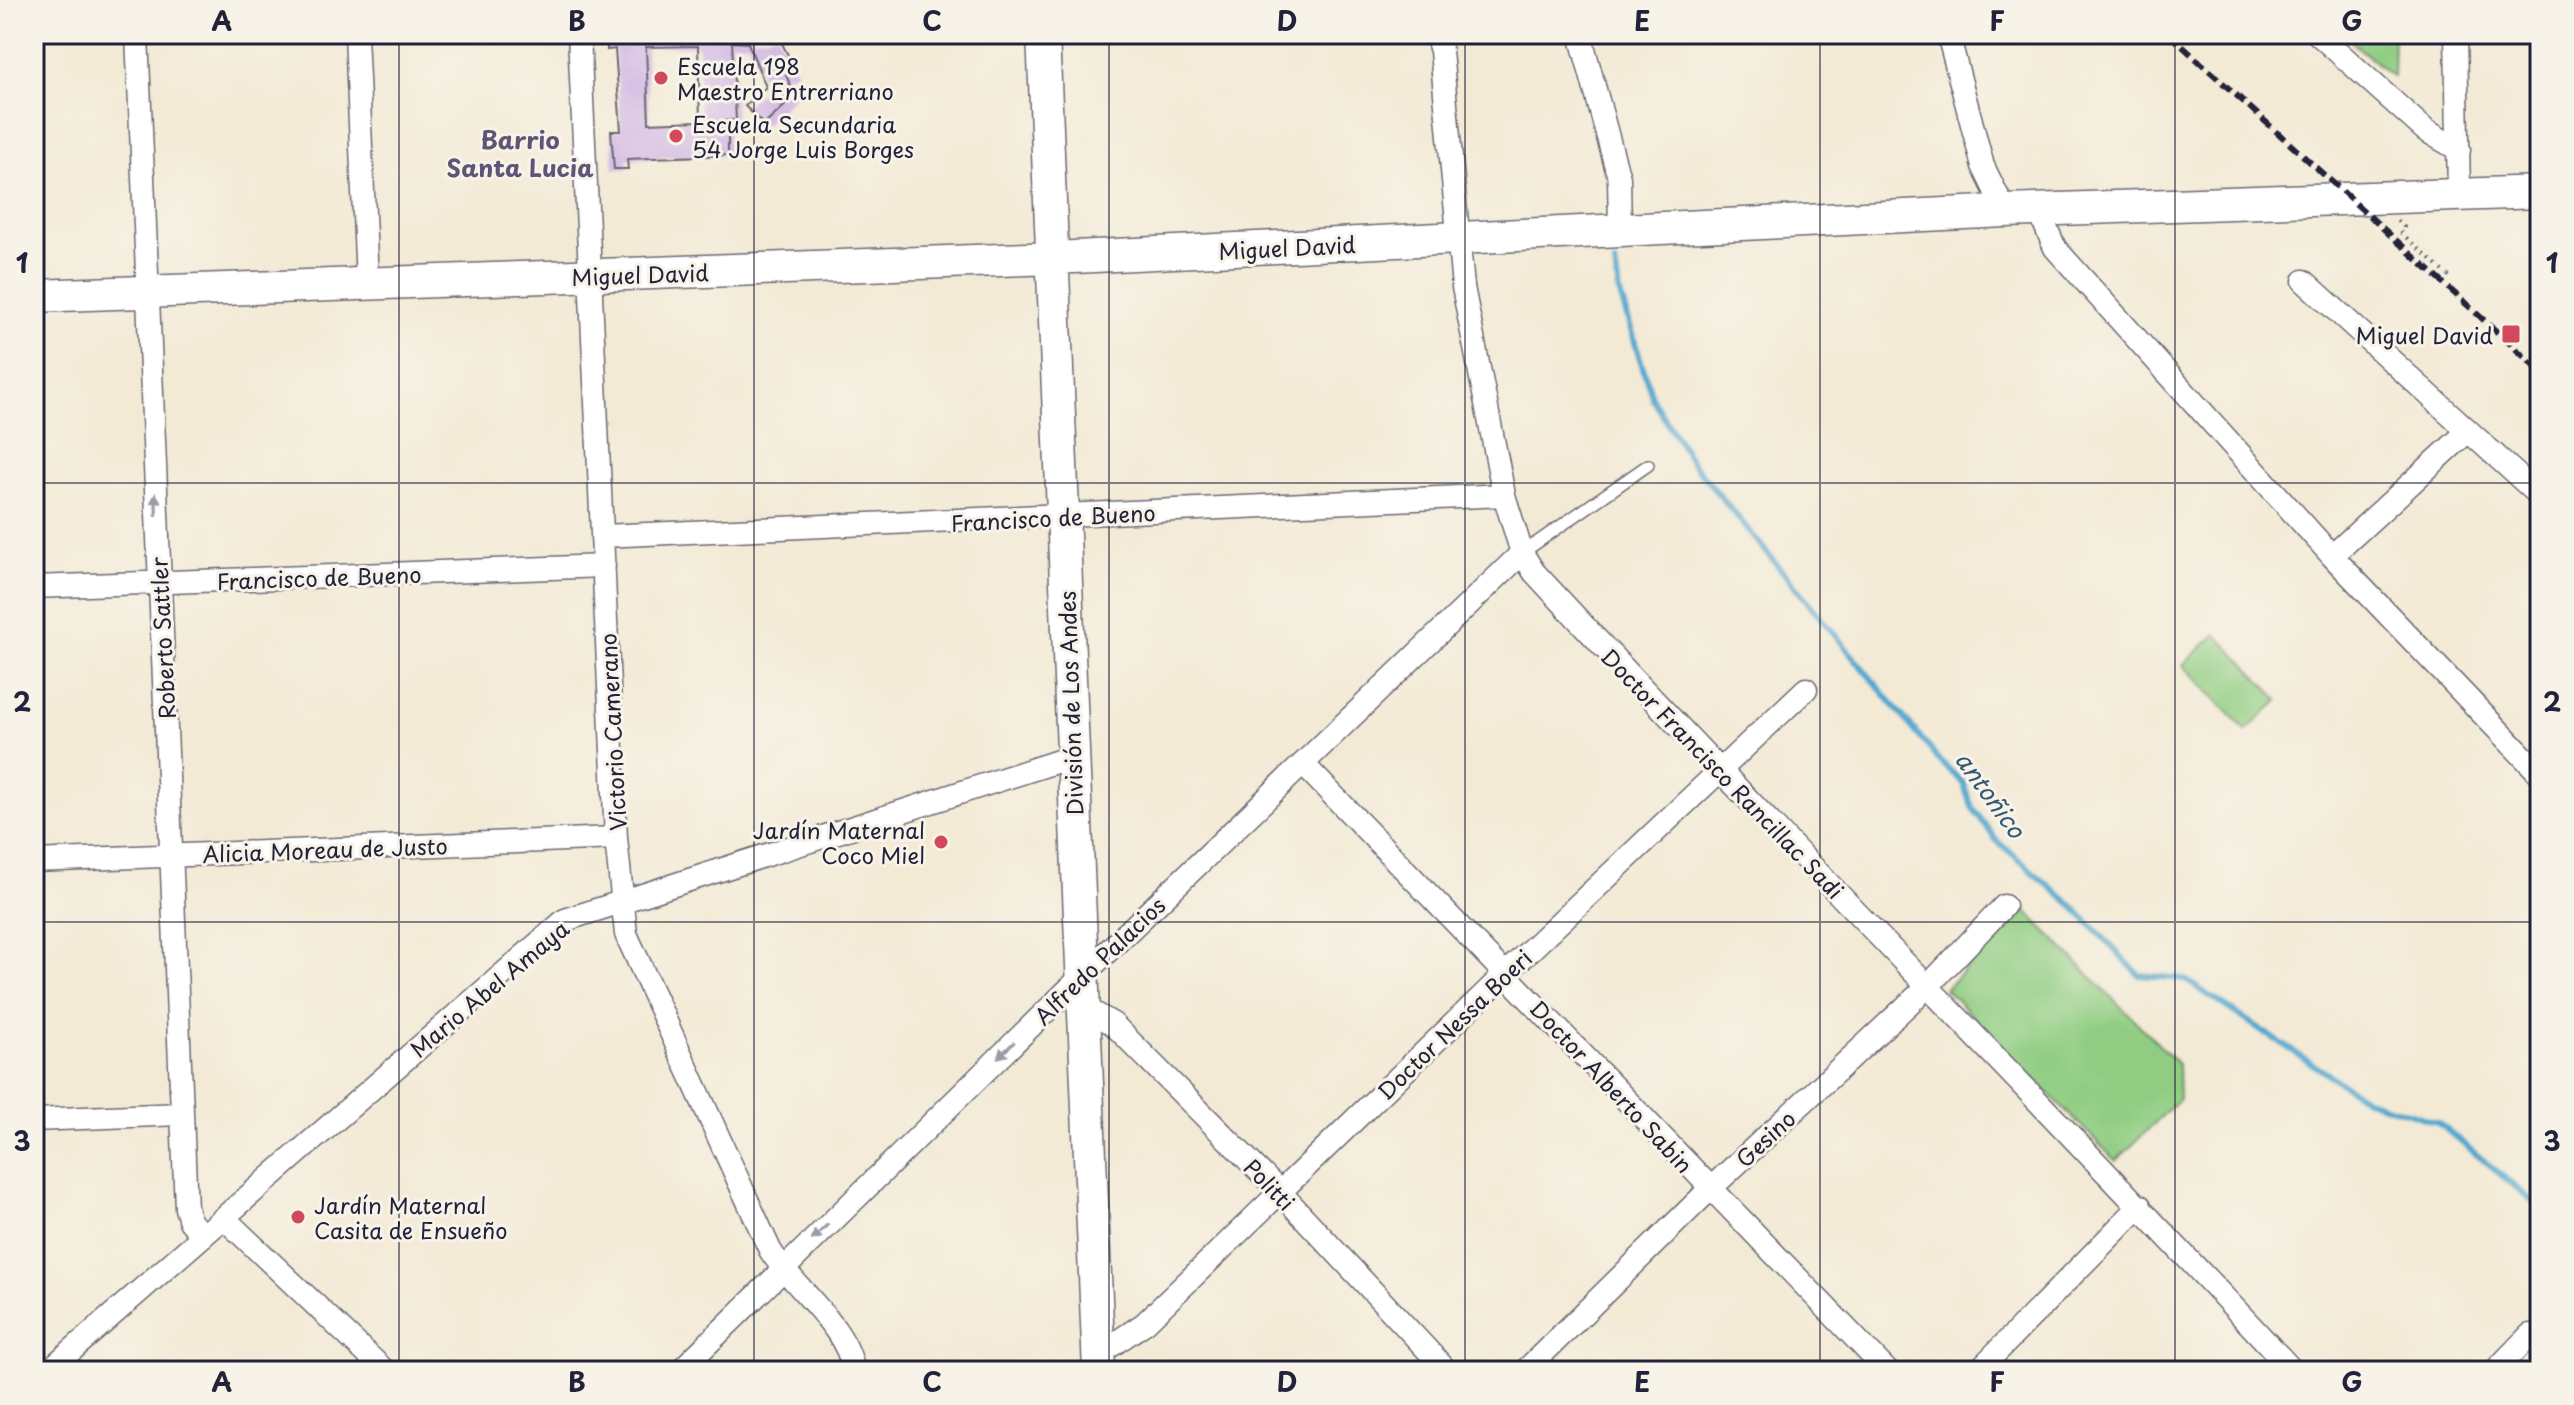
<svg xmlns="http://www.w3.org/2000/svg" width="2574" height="1405" viewBox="0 0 2574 1405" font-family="'Playpen Sans',sans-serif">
	<rect width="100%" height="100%" fill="#f7f3e8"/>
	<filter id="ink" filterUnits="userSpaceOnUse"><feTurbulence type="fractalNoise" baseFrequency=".0125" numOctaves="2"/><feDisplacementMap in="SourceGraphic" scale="16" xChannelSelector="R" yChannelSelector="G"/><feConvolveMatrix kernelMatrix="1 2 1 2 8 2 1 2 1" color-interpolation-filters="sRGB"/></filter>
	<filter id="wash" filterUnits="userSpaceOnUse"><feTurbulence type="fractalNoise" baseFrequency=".006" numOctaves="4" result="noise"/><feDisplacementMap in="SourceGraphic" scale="32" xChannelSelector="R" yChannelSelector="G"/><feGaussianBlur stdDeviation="1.8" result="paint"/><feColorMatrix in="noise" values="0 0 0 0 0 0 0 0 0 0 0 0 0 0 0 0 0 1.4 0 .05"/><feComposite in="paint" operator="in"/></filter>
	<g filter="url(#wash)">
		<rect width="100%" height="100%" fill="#f3ead5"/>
		<path fill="#90cd82" stroke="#59785e" stroke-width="2" d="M 2343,34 L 2394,34 L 2393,77 Z
			M 2216,634 L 2279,700 L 2246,731 L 2183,665 Z
			M 2025,910 L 2178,1064 L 2179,1099 L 2116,1161 L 1945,989 Z"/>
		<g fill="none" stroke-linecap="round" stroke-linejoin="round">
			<path stroke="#52a7ce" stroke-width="6" d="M 1615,264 L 1619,291 L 1653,400 L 1691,461 L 1939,760 L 1963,783 L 1972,807 L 1996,840 L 2073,906 L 2139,975 L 2184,979 L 2367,1100 L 2437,1122 L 2540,1207"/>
		</g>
		<g id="blocks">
			<path fill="#d1b5e4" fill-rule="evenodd" d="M 607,34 L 751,34 L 754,38 L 777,34 L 797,72 L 786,75 L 795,96 L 764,125 L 745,106 L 766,87 L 748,43 L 732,42 L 736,120 L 712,122 L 712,130 L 728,128 L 728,155 L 627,159 L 628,169 L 614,169 L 611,131 L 621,131 L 615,49 L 607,50 ZM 698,46 L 700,121 L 649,123 L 646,47 Z"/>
		</g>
	</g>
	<g filter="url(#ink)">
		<use href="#blocks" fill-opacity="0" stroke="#6b6871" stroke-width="2"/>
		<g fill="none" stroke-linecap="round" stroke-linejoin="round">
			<g stroke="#6b6871" stroke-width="14">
				<path id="lane" d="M 1522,553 L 1648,465"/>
			</g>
			<g stroke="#6b6871" stroke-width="25">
				<path id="street" d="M 137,34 L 186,1208 L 190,1221 L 203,1236
					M 356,34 L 367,282
					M 579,34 L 616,838 L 626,934 L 770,1250 C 792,1286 850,1329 853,1371
					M 1436,34 L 1441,51 L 1463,287 L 1504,495 L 1522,553 L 1534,572 C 1783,842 2043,1101 2293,1371
					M 1580,34 L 1619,178 L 1620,231
					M 1948,34 L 1983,166 L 2005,211
					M 2318,34 L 2425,130 L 2459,150
					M 2456,34 L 2459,193
					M 2039,211 L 2055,248 L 2332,556 L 2540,774
					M 2304,281 L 2540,496
					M 603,536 L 1504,495
					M 2332,556 L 2468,431
					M 34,587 L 604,566
					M 1304,765 L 1887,1371
					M 34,861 L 616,838
					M 1084,1007 L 1113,1024 L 1280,1192 L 1447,1371
					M 34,1120 L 181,1114
					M 224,1218 L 385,1371
					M 1099,1354 L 1145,1323 L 1506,973 L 1806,689
					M 48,1371 L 565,920 L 1071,757
					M 680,1371 L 1082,976 L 1522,553
					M 1525,1371 L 1709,1190 L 1928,986 L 2004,906
					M 1978,1371 L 2140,1206
					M 2495,1371 L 2530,1335"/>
			</g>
			<g stroke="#6b6871" stroke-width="35">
				<path id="secondary" d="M 1043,34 L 1099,1371
					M 34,296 L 1054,258 L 2005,211 L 2540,192"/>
			</g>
			<path stroke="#6b6871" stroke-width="4" stroke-dasharray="2 6" stroke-linecap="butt" d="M 2397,221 L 2404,227 L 2400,232 L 2450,277"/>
			<use href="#lane" stroke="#fff" stroke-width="11"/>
			<use href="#street" stroke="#fff" stroke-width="22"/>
			<use href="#secondary" stroke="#fff" stroke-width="32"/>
			<path stroke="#22223b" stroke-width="6" stroke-dasharray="12 6" stroke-linecap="butt" d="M 2169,34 L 2540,371"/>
		</g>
		<defs><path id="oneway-solid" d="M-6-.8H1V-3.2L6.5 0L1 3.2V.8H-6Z" transform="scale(2)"/></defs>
		<g fill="#9c9ca7">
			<use href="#oneway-solid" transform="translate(156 505) rotate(-92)"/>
			<use href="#oneway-solid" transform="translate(1006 1050) rotate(136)"/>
			<use href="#oneway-solid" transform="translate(820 1232) rotate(136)"/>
		</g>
	</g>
	<path fill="none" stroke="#22223b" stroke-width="2" stroke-opacity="0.55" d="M 399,34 L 399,1371M 754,34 L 754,1371M 1109,34 L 1109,1371M 1465,34 L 1465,1371M 1820,34 L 1820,1371M 2175,34 L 2175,1371M 34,483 L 2540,483M 34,922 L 2540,922"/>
	<g fill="#d1495b" stroke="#f7f3e8" stroke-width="3">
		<circle cx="661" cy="78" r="8"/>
		<circle cx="676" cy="136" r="8"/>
		<rect x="2501" y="324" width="20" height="20" rx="4"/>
		<circle cx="941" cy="842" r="8"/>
		<circle cx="298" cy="1217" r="8"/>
	</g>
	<g text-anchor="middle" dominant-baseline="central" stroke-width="6" stroke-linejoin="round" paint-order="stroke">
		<g font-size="22" fill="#22223b" stroke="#f7f3e8" text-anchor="start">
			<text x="677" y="65">Escuela 198<tspan x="677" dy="25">Maestro Entrerriano</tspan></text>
			<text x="692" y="123">Escuela Secundaria<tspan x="692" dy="25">54 Jorge Luis Borges</tspan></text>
			<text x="2493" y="334" text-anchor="end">Miguel David</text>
			<text x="925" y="829" text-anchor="end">Jardín Maternal<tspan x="925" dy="25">Coco Miel</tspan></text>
			<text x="314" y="1204">Jardín Maternal<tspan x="314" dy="25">Casita de Ensueño</tspan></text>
		</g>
		<g font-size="22" fill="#22223b" stroke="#f7f3e8">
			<text transform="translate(1287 247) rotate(-3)">Miguel David</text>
			<text transform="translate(640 274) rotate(-2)">Miguel David</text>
			<text transform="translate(1053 517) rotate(-3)">Francisco de Bueno</text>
			<text transform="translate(319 577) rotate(-2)">Francisco de Bueno</text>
			<text transform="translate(162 638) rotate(-93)">Roberto Sattler</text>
			<text transform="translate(1070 703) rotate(-92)">División de Los Andes</text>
			<text transform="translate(612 732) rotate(-93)">Victorio Camerano</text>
			<text transform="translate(1723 773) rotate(46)">Doctor Francisco Rancillac Sadi</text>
			<text transform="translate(325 849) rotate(-2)">Alicia Moreau de Justo</text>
			<text transform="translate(1099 960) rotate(-44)">Alfredo Palacios</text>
			<text transform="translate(489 988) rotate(-40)">Mario Abel Amaya</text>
			<text transform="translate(1454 1024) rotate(-44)">Doctor Nessa Boeri</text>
			<text transform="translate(1612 1086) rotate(47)">Doctor Alberto Sabin</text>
			<text transform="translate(1765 1138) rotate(-43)">Gesino</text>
			<text transform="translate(1270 1184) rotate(46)">Politti</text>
		</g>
		<g font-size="24" font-weight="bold" fill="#5f5576" stroke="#f7f3e8">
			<text x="520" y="139">Barrio<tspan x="520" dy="28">Santa Lucia</tspan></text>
		</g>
		<g font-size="24" font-style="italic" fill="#355776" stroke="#f7f3e8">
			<text transform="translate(1991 794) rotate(54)">antoñico</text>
		</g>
	</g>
	<rect width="2574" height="1405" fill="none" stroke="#f7f3e8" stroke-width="88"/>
	<rect x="44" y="44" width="2486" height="1317" fill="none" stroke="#22223b" stroke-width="3"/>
	<g font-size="26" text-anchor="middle" font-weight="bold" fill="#22223b">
		<text x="222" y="31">A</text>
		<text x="577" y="31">B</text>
		<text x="932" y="31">C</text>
		<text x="1287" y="31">D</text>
		<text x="1642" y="31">E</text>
		<text x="1997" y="31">F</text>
		<text x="2352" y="31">G</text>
		<text x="22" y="273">1</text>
		<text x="2552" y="273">1</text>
		<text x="22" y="712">2</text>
		<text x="2552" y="712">2</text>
		<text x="22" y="1151">3</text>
		<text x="2552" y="1151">3</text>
		<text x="222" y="1392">A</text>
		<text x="577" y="1392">B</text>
		<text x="932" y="1392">C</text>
		<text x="1287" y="1392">D</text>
		<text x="1642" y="1392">E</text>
		<text x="1997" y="1392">F</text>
		<text x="2352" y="1392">G</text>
	</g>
</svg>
